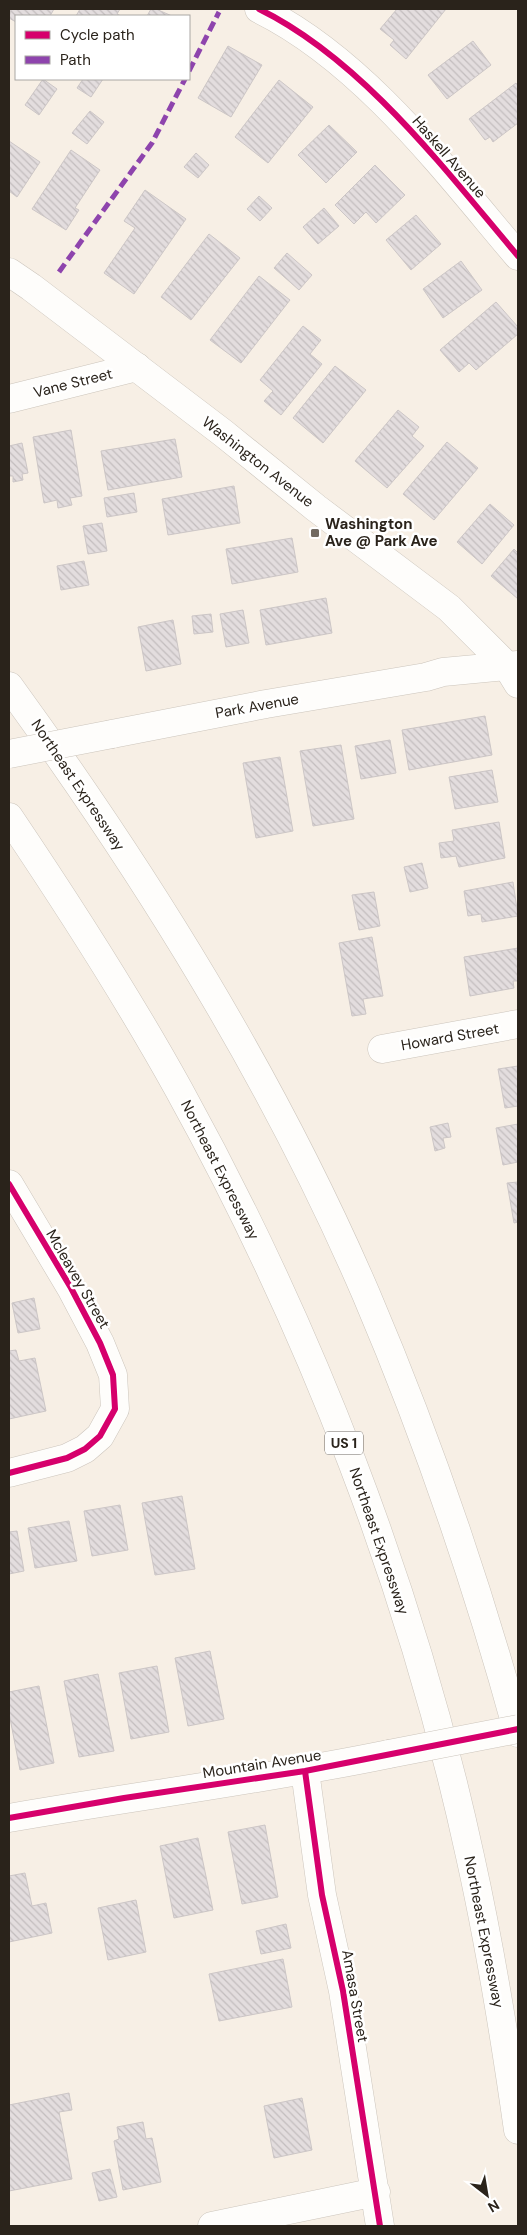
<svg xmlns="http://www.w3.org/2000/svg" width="527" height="2235" viewBox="0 0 527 2235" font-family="'DM Sans',sans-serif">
	<defs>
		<pattern id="building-back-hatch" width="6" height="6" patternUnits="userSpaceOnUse" patternTransform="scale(1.25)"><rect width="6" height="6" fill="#e3ddde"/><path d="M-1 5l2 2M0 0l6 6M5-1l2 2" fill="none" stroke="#c3bdbe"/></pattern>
	</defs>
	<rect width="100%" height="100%" fill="#f7efe5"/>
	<path fill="url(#building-back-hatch)" stroke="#ccc6c6" d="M 11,9 L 54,9 L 50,16 L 16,16 L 16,22 L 9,18 Z
		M 80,9 L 120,9 L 117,14 L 121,16 L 76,16 Z
		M 151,9 L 156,9 L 172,16 L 147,16 Z
		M 397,9 L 446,9 L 406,59 L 390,45 L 394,40 L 380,29 Z
		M 473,41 L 491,65 L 447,99 L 428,75 Z
		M 228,46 L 262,65 L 231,117 L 198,98 Z
		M 43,79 L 57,89 L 39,115 L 25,105 Z
		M 83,79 L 103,79 L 91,97 L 77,88 Z
		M 279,80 L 313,107 L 268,163 L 235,137 Z
		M 516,83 L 518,86 L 518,123 L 493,142 L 490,137 L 485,140 L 469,119 Z
		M 90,111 L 104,122 L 87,144 L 72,133 Z
		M 329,125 L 357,152 L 326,183 L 298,155 Z
		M 9,141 L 40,162 L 17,197 L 9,191 Z
		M 71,150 L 100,170 L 75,208 L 79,210 L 66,230 L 32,209 Z
		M 196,153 L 209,165 L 198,178 L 184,167 Z
		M 375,165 L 405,195 L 376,223 L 366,212 L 354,224 L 335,205 Z
		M 145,190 L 186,219 L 134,294 L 104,273 L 135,228 L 124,221 Z
		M 259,196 L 272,208 L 260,221 L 247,209 Z
		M 324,208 L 339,226 L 318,244 L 303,227 Z
		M 416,215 L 441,244 L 411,270 L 386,240 Z
		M 209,234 L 240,258 L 191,320 L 161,297 Z
		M 287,253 L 312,275 L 299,290 L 274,268 Z
		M 461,261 L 482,290 L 443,318 L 423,289 Z
		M 259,276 L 290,300 L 241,363 L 210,340 Z
		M 496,302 L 518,327 L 518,334 L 476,370 L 469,363 L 459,372 L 440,350 Z
		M 303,326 L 321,340 L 310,354 L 322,364 L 281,415 L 264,401 L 273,391 L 260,380 Z
		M 335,366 L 366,390 L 323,443 L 293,418 Z
		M 398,410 L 419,427 L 412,436 L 424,446 L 387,488 L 355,461 Z
		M 71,430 L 82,496 L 70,498 L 72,505 L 58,508 L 57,500 L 44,503 L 33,437 Z
		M 175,439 L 182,477 L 108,490 L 101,451 Z
		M 447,442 L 478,468 L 434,520 L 403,494 Z
		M 22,443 L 28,473 L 22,474 L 23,480 L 13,482 L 13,476 L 9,476 L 9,446 Z
		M 234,486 L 240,523 L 168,535 L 162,499 Z
		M 134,493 L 137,512 L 107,517 L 104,498 Z
		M 490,504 L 514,525 L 482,564 L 457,542 Z
		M 102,523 L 107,551 L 88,554 L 83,526 Z
		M 292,538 L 298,572 L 232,584 L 226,549 Z
		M 514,549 L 518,553 L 518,599 L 491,576 Z
		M 84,561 L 89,585 L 61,590 L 57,566 Z
		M 326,598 L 332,633 L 266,645 L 260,610 Z
		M 243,610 L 249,643 L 226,647 L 220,614 Z
		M 211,614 L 213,632 L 194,634 L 192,616 Z
		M 173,620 L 181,664 L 146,671 L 138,627 Z
		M 485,716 L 492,755 L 409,770 L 402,730 Z
		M 390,740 L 396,773 L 361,779 L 355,746 Z
		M 341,745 L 354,819 L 313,826 L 300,751 Z
		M 280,757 L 293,831 L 256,838 L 243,763 Z
		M 492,770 L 498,802 L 455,809 L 449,777 Z
		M 499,822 L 505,858 L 459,867 L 456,856 L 441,858 L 439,843 L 454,841 L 452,830 Z
		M 422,863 L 428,888 L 410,892 L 404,867 Z
		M 513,882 L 518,916 L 482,922 L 481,914 L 468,916 L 464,891 Z
		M 374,892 L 380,926 L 359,930 L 352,895 Z
		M 372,937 L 383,996 L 363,999 L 366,1014 L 352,1016 L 339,943 Z
		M 518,948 L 518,981 L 513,981 L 514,988 L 470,996 L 464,957 Z
		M 518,1066 L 518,1106 L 505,1108 L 498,1069 Z
		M 448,1123 L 451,1137 L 443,1138 L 445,1148 L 435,1151 L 430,1127 Z
		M 518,1124 L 518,1162 L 503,1165 L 496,1128 Z
		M 518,1182 L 518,1222 L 514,1223 L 507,1183 Z
		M 34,1298 L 40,1329 L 18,1333 L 12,1303 Z
		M 16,1350 L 19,1361 L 35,1358 L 46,1411 L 9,1419 L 9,1351 Z
		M 182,1496 L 195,1569 L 155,1575 L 142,1503 Z
		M 120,1505 L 128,1550 L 92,1556 L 84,1511 Z
		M 69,1521 L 77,1561 L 35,1568 L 28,1528 Z
		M 17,1531 L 24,1571 L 9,1574 L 9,1532 Z
		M 210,1651 L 224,1719 L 188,1726 L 175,1658 Z
		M 157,1666 L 169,1732 L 131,1739 L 119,1673 Z
		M 98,1674 L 114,1751 L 79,1757 L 64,1681 Z
		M 39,1686 L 54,1763 L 20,1770 L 9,1713 L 9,1692 Z
		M 265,1825 L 278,1897 L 242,1904 L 228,1832 Z
		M 198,1838 L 213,1910 L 174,1918 L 160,1846 Z
		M 25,1873 L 32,1906 L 46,1903 L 52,1933 L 9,1942 L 9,1876 Z
		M 136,1900 L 146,1952 L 108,1960 L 98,1908 Z
		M 286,1924 L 291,1948 L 261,1954 L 256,1931 Z
		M 283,1959 L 292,2007 L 219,2021 L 209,1974 Z
		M 69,2093 L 72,2110 L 59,2112 L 72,2179 L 9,2191 L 9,2105 Z
		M 302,2098 L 312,2150 L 274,2158 L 264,2106 Z
		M 143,2122 L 146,2139 L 152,2138 L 161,2182 L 123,2190 L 114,2141 L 119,2139 L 117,2127 Z
		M 110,2169 L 117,2197 L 99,2201 L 92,2173 Z"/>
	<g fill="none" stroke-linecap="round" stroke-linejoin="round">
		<g stroke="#ccc5bc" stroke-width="29">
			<path id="minor" d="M 259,9 C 363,60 445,170 518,256
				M 9,399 L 137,367
				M 507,666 L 518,684
				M 382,1049 L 518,1024
				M 9,1184 L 71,1288 L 100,1343 L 113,1375 L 115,1409 L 100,1436 L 85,1449 L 67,1458 L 9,1473
				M 305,1771 L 322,1895 L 343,1991 L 380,2226
				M 9,1818 C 135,1796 263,1780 389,1754
				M 212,2226 L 376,2192"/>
		</g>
		<g stroke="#ccc5bc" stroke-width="29">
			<path id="major" d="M 9,272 L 31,287 L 223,433 L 316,508 L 449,608 L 507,666
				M 112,734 L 266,704 L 426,677 L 443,672 L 518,665"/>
		</g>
		<g stroke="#ccc5bc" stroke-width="29">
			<path id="highway" d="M 9,686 C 147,876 273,1078 366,1294 C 427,1437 477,1583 518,1733
				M 9,817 C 69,906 127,996 179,1090 C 311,1329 412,1589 470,1856 C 490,1946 505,2038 518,2130"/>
		</g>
		<use href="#minor" stroke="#fefdfb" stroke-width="28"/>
		<use href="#major" stroke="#fefdfb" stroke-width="28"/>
		<use href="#highway" stroke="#fefdfb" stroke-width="28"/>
		<g stroke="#ccc5bc" stroke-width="29" stroke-linecap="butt">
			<path id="minor-bridge" d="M 389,1754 L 518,1729"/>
		</g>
		<g stroke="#ccc5bc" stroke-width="29" stroke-linecap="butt">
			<path id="major-bridge" d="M 9,754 L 112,734"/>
		</g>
		<use href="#minor-bridge" stroke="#fefdfb" stroke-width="28"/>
		<use href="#major-bridge" stroke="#fefdfb" stroke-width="28"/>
		<path stroke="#8e44ad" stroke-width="5" stroke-dasharray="10 5" stroke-linecap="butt" d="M 189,71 L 219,12
			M 59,272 L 152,143 L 185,79"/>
		<g stroke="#fff" stroke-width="9">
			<path id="cycleway" d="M 259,9 C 363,60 445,170 518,256
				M 9,1184 L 71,1288 L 100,1343 L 113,1375 L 115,1409 L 100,1436 L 85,1449 L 67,1458 L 9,1473
				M 305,1771 L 322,1895 L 343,1991 L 380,2226
				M 9,1818 L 124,1798 L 305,1771 L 518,1729"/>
		</g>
		<use href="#cycleway" stroke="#d6006c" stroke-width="6"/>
	</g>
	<rect fill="#726a62" stroke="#fff" stroke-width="2" x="310" y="528" width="10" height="10" rx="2.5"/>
	<g text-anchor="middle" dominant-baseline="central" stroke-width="5" stroke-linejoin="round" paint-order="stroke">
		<rect fill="#fff" stroke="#6a655f" stroke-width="1" x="325" y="1431.5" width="38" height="23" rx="4"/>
		<g font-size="14" font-weight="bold" fill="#2a231b">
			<text x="344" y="1443">US 1</text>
		</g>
		<g font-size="15" fill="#2a231b" stroke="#fff">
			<text transform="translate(449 157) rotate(49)">Haskell Avenue</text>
			<text transform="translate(73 383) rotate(-14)">Vane Street</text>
			<text transform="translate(258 462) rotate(38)">Washington Avenue</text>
			<text transform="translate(257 706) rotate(-10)">Park Avenue</text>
			<text transform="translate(78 785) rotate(56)">Northeast Expressway</text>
			<text transform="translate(450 1037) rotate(-10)">Howard Street</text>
			<text transform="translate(220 1170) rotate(63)">Northeast Expressway</text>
			<text transform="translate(78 1279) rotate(60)">Mcleavey Street</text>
			<text transform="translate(379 1541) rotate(71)">Northeast Expressway</text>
			<text transform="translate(262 1764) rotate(-9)">Mountain Avenue</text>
			<text transform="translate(484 1932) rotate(79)">Northeast Expressway</text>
			<text transform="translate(355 1996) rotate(80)">Amasa Street</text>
		</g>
		<g font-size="15" font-weight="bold" fill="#2a231b" stroke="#fff" text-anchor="start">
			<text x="325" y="524">Washington<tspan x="325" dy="17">Ave @ Park Ave</tspan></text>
		</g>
	</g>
	<rect width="527" height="2235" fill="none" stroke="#2a231b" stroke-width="20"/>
	<rect x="15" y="15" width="175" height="65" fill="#ffffff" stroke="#aaa7a4"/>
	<rect x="25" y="31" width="25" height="8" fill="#d6006c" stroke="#aaa7a4"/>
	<text x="60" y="40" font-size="15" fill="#2a231b">Cycle path</text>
	<rect x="25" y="56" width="25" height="8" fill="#8e44ad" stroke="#aaa7a4"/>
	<text x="60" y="65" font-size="15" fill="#2a231b">Path</text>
	<g transform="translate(487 2195) rotate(149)" stroke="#ffffff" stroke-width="4" paint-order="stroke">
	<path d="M0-4L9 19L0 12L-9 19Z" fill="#2a231b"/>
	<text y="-8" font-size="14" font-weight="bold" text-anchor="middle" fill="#2a231b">N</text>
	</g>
</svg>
